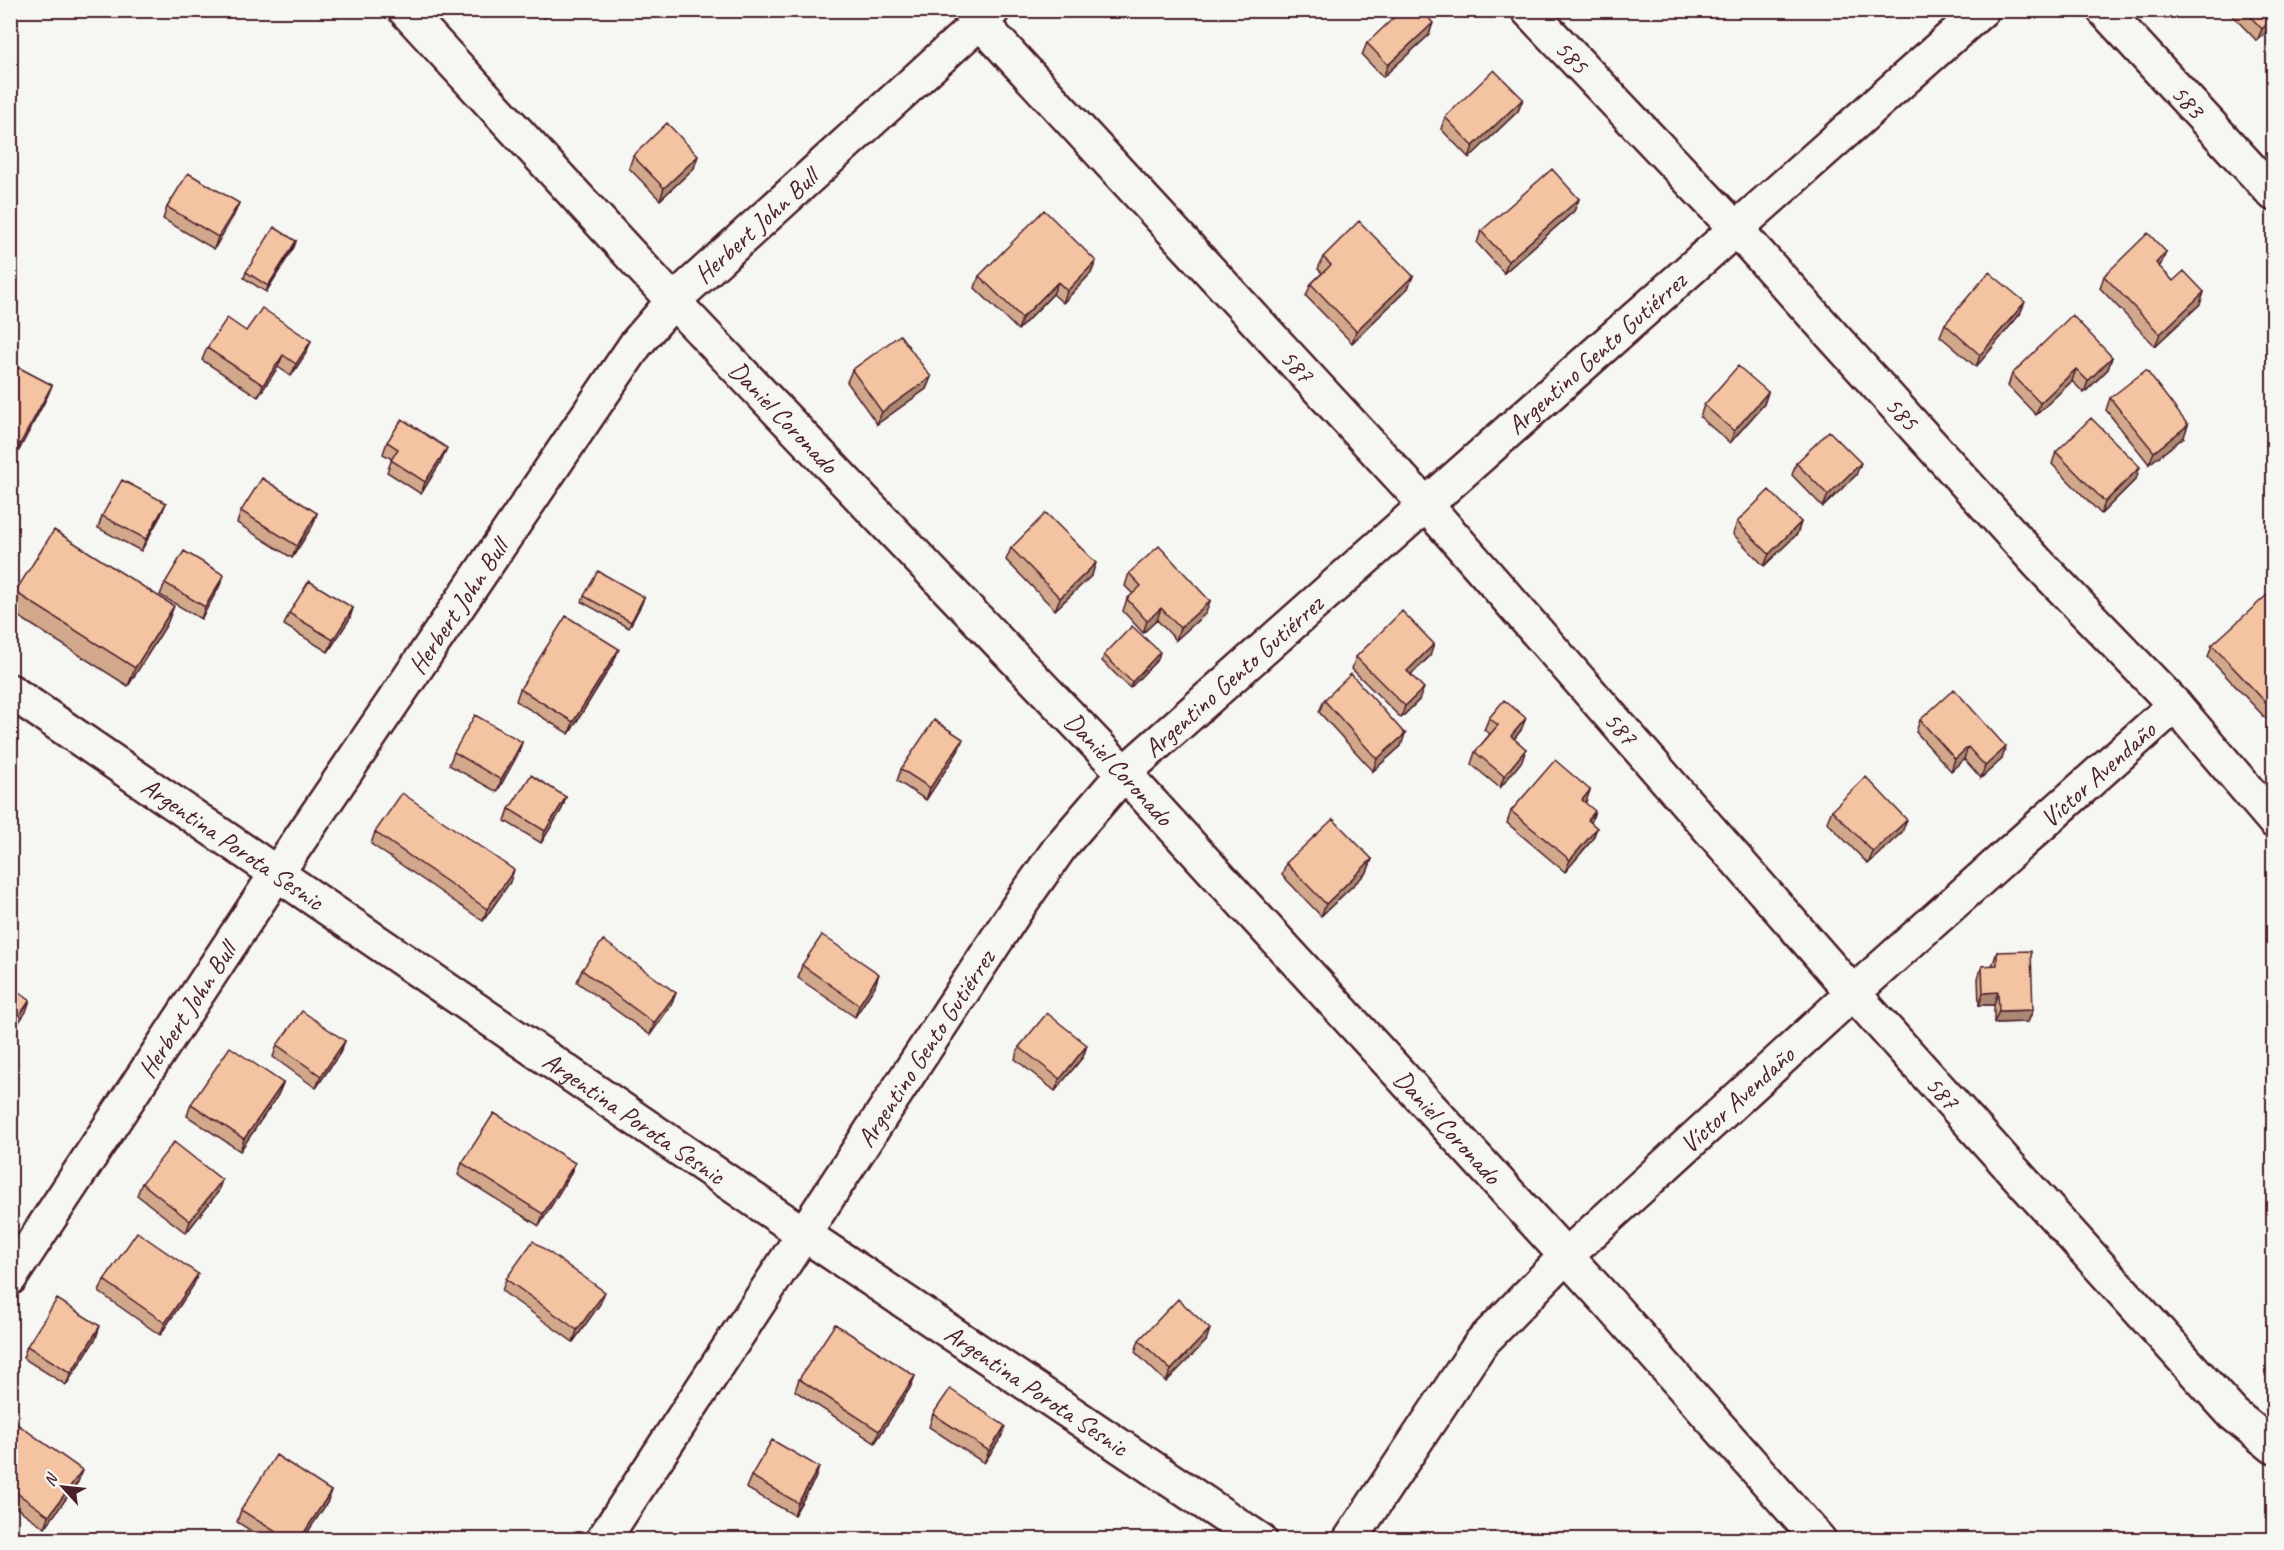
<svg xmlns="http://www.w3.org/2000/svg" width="2284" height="1550" viewBox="0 0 2284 1550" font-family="Caveat,sans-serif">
	<rect width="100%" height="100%" fill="#f6f6f2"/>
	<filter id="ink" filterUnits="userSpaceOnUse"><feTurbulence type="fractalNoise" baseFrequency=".0167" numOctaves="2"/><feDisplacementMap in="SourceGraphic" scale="12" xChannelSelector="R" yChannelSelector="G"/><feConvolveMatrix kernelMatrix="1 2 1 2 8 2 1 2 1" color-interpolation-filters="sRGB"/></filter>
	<g filter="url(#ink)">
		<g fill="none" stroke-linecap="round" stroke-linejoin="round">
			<g stroke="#4a1f2b" stroke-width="38">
				<g id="minor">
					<path id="s1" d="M 405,10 L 673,301 L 1124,773 L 1610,1304 L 1819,1540"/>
					<path id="s2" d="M 969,10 L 1426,505 L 1853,993 L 2233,1414 L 2274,1447"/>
					<path id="s3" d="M 1528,10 L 1735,228 L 2037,562 L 2175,705 L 2274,821"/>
					<path id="s4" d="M 2104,10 L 2274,194"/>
					<path id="s5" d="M 10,691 L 804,1234 L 1260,1540"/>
					<path id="s6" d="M 10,1278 L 277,873 L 636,344 L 673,301 L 993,10"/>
					<path id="s7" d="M 603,1540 L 1020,904 L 1061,846 L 1124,773 L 1982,10"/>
					<path id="s8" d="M 1350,1540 L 1481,1343 L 1566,1256 L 1853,993 L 2175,705"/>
				</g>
			</g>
			<use href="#minor" stroke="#f6f6f2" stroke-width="33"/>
		</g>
		<path fill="#d1a88b" stroke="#4a1f2b" stroke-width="1.5" d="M 537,10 L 552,10 L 544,18 Z
			M 2227,10 L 2274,10 L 2274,25 L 2257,41 Z
			M 1429,35 L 1383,77 L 1362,55 L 1367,43 Z
			M 1523,99 L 1518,111 L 1469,158 L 1441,129 L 1445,117 Z
			M 633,156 L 694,168 L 660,200 L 629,168 Z
			M 1579,199 L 1574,211 L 1504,273 L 1477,243 L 1481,231 Z
			M 239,203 L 234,215 L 214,249 L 163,219 L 167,207 Z
			M 296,241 L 294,247 L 266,292 L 244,278 L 246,272 Z
			M 2166,252 L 2161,264 L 2159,267 L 2173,281 L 2204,292 L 2200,304 L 2155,346 L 2100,288 L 2104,276 Z
			M 1323,257 L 1413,276 L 1408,288 L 1352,343 L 1306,296 L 1311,284 L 1322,273 L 1318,269 Z
			M 1096,261 L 1091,273 L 1063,303 L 1053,294 L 1018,330 L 975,288 L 979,276 Z
			M 2020,314 L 1976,367 L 1940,336 L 1945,324 Z
			M 246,331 L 311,341 L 306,353 L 291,376 L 278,367 L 258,397 L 202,360 L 207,348 Z
			M 2112,357 L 2108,369 L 2084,393 L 2072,381 L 2036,415 L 2008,386 L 2012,374 Z
			M 10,363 L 52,385 L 47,397 L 16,456 L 10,453 Z
			M 852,370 L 931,377 L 926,389 L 877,424 L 847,382 Z
			M 1768,392 L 1764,404 L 1730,443 L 1700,417 L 1704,405 Z
			M 2110,398 L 2184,437 L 2149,464 L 2106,410 Z
			M 387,442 L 442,460 L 421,494 L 387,472 L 392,459 L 383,454 Z
			M 2056,452 L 2136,479 L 2101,514 L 2052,464 Z
			M 1796,463 L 1856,475 L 1823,507 L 1792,475 Z
			M 166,503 L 161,515 L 141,551 L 98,528 L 102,516 Z
			M 241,511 L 317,513 L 313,525 L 292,558 L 237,523 Z
			M 1737,522 L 1801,522 L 1797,534 L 1764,566 L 1733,534 Z
			M 1011,548 L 1092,575 L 1055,610 L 1006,560 Z
			M 1129,573 L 1206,613 L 1176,640 L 1157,620 L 1143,633 L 1123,611 L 1127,599 L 1133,594 L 1125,586 Z
			M 224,575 L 219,587 L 201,619 L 160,595 L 165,583 Z
			M 15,592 L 167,624 L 128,686 L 10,611 L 10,603 Z
			M 584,596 L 644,597 L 642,603 L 629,628 L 582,602 Z
			M 2274,600 L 2274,727 L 2208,657 L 2212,645 Z
			M 353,608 L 349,620 L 328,652 L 284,625 L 289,613 Z
			M 1104,655 L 1158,659 L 1130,688 L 1102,661 Z
			M 1430,656 L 1411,675 L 1419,700 L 1401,718 L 1352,669 L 1356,657 Z
			M 614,661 L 569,734 L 516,701 L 520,689 Z
			M 1324,700 L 1401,746 L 1373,771 L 1319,712 Z
			M 1489,718 L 1521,730 L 1514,739 L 1526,749 L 1522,761 L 1500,788 L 1471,764 L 1475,752 L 1490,734 L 1484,730 Z
			M 1920,720 L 2002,759 L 1981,778 L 1964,759 L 1951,771 L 1916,732 Z
			M 522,742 L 518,754 L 497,792 L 449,765 L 454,752 Z
			M 958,751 L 926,800 L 897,781 L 901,769 Z
			M 1590,790 L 1585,803 L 1591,823 L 1597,828 L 1592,840 L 1565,872 L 1507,823 L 1511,811 Z
			M 566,797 L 562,809 L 541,843 L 505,821 L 509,809 Z
			M 1832,810 L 1902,832 L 1868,864 L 1827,822 Z
			M 375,832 L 510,882 L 483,921 L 371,844 Z
			M 1372,859 L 1367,872 L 1321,916 L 1282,875 L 1286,863 Z
			M 1997,952 L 2033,1010 L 2028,1022 L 1994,1023 L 1994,1005 L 1979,1005 L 1978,978 L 1982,966 L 1992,966 Z
			M 802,965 L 875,986 L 855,1017 L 798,978 Z
			M 582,970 L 676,993 L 671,1005 L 650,1035 L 577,982 Z
			M 345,1041 L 340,1053 L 316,1088 L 273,1057 L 277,1045 Z
			M 1087,1045 L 1083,1057 L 1055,1091 L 1015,1059 L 1019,1047 Z
			M 283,1083 L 278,1095 L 240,1151 L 187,1116 L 191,1104 Z
			M 462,1163 L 575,1163 L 570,1175 L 539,1226 L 458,1175 Z
			M 142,1183 L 218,1192 L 186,1233 L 137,1195 Z
			M 198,1274 L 193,1286 L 160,1335 L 99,1292 L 104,1280 Z
			M 506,1279 L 600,1304 L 573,1342 L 502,1291 Z
			M 96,1338 L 66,1385 L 23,1358 L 27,1346 Z
			M 1139,1340 L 1206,1341 L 1166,1382 L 1135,1352 Z
			M 915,1376 L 910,1388 L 875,1443 L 795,1391 L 799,1379 Z
			M 933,1414 L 1001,1438 L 984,1463 L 929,1427 Z
			M 10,1419 L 82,1470 L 78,1482 L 45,1528 L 10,1503 Z
			M 819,1467 L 815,1479 L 794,1515 L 746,1488 L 751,1476 Z
			M 331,1491 L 327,1503 L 303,1539 L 264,1539 L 237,1522 L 241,1510 Z"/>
		<path fill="#aa8871" stroke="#4a1f2b" stroke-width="1.5" d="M 547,10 L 552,10 L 544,18 Z
			M 2274,17 L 2274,25 L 2257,41 L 2262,29 Z
			M 1433,23 L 1429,35 L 1383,77 L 1388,65 Z
			M 1523,99 L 1518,111 L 1469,158 L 1473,146 Z
			M 698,156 L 694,168 L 660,200 L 664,188 Z
			M 1579,199 L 1574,211 L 1504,273 L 1508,261 Z
			M 239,203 L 234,215 L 214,249 L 218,237 Z
			M 296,241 L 294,247 L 266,292 L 268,286 Z
			M 2166,252 L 2161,264 L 2151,275 L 2156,263 Z
			M 1096,261 L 1091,273 L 1063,303 L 1067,291 Z
			M 1413,276 L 1408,288 L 1352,343 L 1356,331 Z
			M 1058,282 L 1053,294 L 1018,330 L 1022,318 Z
			M 2204,292 L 2200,304 L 2155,346 L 2160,334 Z
			M 2025,302 L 2020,314 L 1976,367 L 1980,355 Z
			M 311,341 L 306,353 L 291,376 L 296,364 Z
			M 283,355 L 278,367 L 258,397 L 263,385 Z
			M 2112,357 L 2108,369 L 2084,393 L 2088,381 Z
			M 2076,369 L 2072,381 L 2036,415 L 2040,403 Z
			M 931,377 L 926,389 L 877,424 L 882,412 Z
			M 52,385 L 47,397 L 16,456 L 20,444 Z
			M 1768,392 L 1764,404 L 1730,443 L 1734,431 Z
			M 2188,425 L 2184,437 L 2149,464 L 2154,452 Z
			M 447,448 L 442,460 L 421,494 L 425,482 Z
			M 1861,463 L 1856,475 L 1823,507 L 1828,495 Z
			M 2140,467 L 2136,479 L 2101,514 L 2105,502 Z
			M 166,503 L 161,515 L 141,551 L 146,539 Z
			M 317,513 L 313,525 L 292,558 L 297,546 Z
			M 1801,522 L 1797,534 L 1764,566 L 1769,554 Z
			M 1096,563 L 1092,575 L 1055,610 L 1060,598 Z
			M 224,575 L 219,587 L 201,619 L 205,607 Z
			M 644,597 L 642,603 L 629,628 L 631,622 Z
			M 1210,601 L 1206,613 L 1176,640 L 1180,628 Z
			M 174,606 L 167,624 L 128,686 L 135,668 Z
			M 353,608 L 349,620 L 328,652 L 333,640 Z
			M 1161,608 L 1157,620 L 1143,633 L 1147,621 Z
			M 1434,644 L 1430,656 L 1402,683 L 1407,671 Z
			M 619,649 L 614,661 L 569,734 L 573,722 Z
			M 1160,652 L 1158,659 L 1130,688 L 1132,682 Z
			M 1424,688 L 1419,700 L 1401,718 L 1405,706 Z
			M 1526,718 L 1521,730 L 1507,748 L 1511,736 Z
			M 1405,734 L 1401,746 L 1373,771 L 1377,759 Z
			M 963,739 L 958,751 L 926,800 L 930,788 Z
			M 522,742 L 518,754 L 497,792 L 501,780 Z
			M 1968,747 L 1964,759 L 1951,771 L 1955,759 Z
			M 2006,747 L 2002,759 L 1981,778 L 1985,766 Z
			M 1526,749 L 1522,761 L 1500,788 L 1504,776 Z
			M 1590,790 L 1586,802 L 1578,812 L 1582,800 Z
			M 566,797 L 562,809 L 541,843 L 545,831 Z
			M 1595,811 L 1591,823 L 1588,820 Z
			M 1907,820 L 1902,832 L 1868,864 L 1873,852 Z
			M 1597,828 L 1592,840 L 1565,872 L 1570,860 Z
			M 1372,859 L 1367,872 L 1321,916 L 1326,904 Z
			M 514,870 L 510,882 L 483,921 L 487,909 Z
			M 879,974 L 875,986 L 855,1017 L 859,1005 Z
			M 1998,992 L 1994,1005 L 1979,1005 L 1983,993 Z
			M 676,993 L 671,1005 L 650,1035 L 654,1023 Z
			M 30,1000 L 26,1012 L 10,1035 L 10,1029 Z
			M 2033,1010 L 2028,1022 L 1994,1023 L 1999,1011 Z
			M 345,1041 L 340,1053 L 316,1088 L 321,1076 Z
			M 1087,1045 L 1083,1057 L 1055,1091 L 1060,1079 Z
			M 283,1083 L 278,1095 L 240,1151 L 244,1139 Z
			M 575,1163 L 570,1175 L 539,1226 L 543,1214 Z
			M 222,1180 L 218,1192 L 186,1233 L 190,1221 Z
			M 198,1274 L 193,1286 L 160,1335 L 165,1323 Z
			M 605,1292 L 600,1304 L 573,1342 L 577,1330 Z
			M 100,1326 L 96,1338 L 66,1385 L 71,1373 Z
			M 1210,1329 L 1206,1341 L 1166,1382 L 1171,1370 Z
			M 915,1376 L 910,1388 L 875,1443 L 879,1431 Z
			M 1005,1426 L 1001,1438 L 984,1463 L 989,1451 Z
			M 819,1467 L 815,1479 L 794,1515 L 798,1503 Z
			M 82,1470 L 78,1482 L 45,1528 L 49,1516 Z
			M 331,1491 L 327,1503 L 303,1539 L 300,1539 Z"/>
		<path fill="#f3c3a2" stroke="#4a1f2b" stroke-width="1.5" d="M 1402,10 L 1422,10 L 1433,23 L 1388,65 L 1367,43 Z
			M 2244,10 L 2274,10 L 2274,17 L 2262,29 Z
			M 1494,70 L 1523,99 L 1473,146 L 1445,117 Z
			M 667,123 L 698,156 L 664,188 L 633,156 Z
			M 1552,169 L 1579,199 L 1508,261 L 1481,231 Z
			M 188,173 L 239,203 L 218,237 L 167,207 Z
			M 1044,210 L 1096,261 L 1067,291 L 1058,282 L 1022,318 L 979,276 Z
			M 1359,221 L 1413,276 L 1356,331 L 1311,284 L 1331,265 L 1323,257 Z
			M 274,227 L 296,241 L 268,286 L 246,272 Z
			M 2148,233 L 2166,252 L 2156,263 L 2173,281 L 2184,271 L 2204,292 L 2160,334 L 2104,276 Z
			M 1989,272 L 2025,302 L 1980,355 L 1945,324 Z
			M 262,308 L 311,341 L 296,364 L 283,355 L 263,385 L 207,348 L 227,318 L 246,331 Z
			M 2072,315 L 2112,357 L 2088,381 L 2076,369 L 2040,403 L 2012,374 Z
			M 900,335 L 931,377 L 882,412 L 852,370 Z
			M 10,363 L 52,385 L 20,444 L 10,439 Z
			M 1738,366 L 1768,392 L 1734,431 L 1704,405 Z
			M 2146,370 L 2188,425 L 2154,452 L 2110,398 Z
			M 2091,418 L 2140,467 L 2105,502 L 2056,452 Z
			M 402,419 L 447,448 L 425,482 L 391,460 L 398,449 L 387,442 Z
			M 1829,431 L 1861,463 L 1828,495 L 1796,463 Z
			M 262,478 L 317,513 L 297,546 L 241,511 Z
			M 122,480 L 166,503 L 146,539 L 102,516 Z
			M 1769,490 L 1801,522 L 1769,554 L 1737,522 Z
			M 1046,513 L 1096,563 L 1060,598 L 1011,548 Z
			M 54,530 L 174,606 L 135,668 L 15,592 Z
			M 1159,546 L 1210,601 L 1180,628 L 1161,608 L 1147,621 L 1127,599 L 1141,586 L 1129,573 Z
			M 184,551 L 224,575 L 205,607 L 165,583 Z
			M 598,571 L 644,597 L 631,622 L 584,596 Z
			M 309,581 L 353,608 L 333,640 L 289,613 Z
			M 2268,594 L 2274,600 L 2274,711 L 2212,645 Z
			M 1402,611 L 1434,644 L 1407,671 L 1424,688 L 1405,706 L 1356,657 Z
			M 566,616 L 619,649 L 573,722 L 520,689 Z
			M 1132,626 L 1160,652 L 1132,682 L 1104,655 Z
			M 1351,674 L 1405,734 L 1377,759 L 1324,700 Z
			M 1954,689 L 2006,747 L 1985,766 L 1968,747 L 1955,759 L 1920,720 Z
			M 1504,700 L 1526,718 L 1511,736 L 1526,749 L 1504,776 L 1475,752 L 1498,725 L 1489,718 Z
			M 475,715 L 522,742 L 501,780 L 454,752 Z
			M 934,720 L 963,739 L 930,788 L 901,769 Z
			M 1555,760 L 1590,790 L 1582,800 L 1595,811 L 1588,820 L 1597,828 L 1570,860 L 1511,811 Z
			M 531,775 L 566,797 L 545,831 L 509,809 Z
			M 1866,777 L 1907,820 L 1873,852 L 1832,810 Z
			M 402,793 L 514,870 L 487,909 L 375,832 Z
			M 1333,819 L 1372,859 L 1326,904 L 1286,863 Z
			M 822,935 L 879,974 L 859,1005 L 802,965 Z
			M 603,940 L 676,993 L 654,1023 L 582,970 Z
			M 2031,951 L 2033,1010 L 1999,1011 L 1998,992 L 1983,993 L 1982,966 L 1997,965 L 1997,952 Z
			M 10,987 L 30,1000 L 10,1029 Z
			M 302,1011 L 345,1041 L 321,1076 L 277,1045 Z
			M 1047,1013 L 1087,1045 L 1060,1079 L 1019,1047 Z
			M 230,1047 L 283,1083 L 244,1139 L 191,1104 Z
			M 494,1113 L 575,1163 L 543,1214 L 462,1163 Z
			M 174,1142 L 222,1180 L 190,1221 L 142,1183 Z
			M 137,1232 L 198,1274 L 165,1323 L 104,1280 Z
			M 533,1241 L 605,1292 L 577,1330 L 506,1279 Z
			M 57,1299 L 100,1326 L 71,1373 L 27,1346 Z
			M 1178,1299 L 1210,1329 L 1171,1370 L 1139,1340 Z
			M 835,1324 L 915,1376 L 879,1431 L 799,1379 Z
			M 950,1389 L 1005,1426 L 989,1451 L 933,1414 Z
			M 10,1419 L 82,1470 L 49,1516 L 10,1488 Z
			M 772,1440 L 819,1467 L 798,1503 L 751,1476 Z
			M 276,1455 L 331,1491 L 300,1539 L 287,1539 L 241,1510 Z"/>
	</g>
	<g text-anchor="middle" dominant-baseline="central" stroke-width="4.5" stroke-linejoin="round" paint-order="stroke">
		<g font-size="26" fill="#4a1f2b" stroke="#f6f6f2">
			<text stroke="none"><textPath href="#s3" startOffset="64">585</textPath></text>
			<text stroke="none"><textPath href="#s4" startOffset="124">583</textPath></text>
			<text stroke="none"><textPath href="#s6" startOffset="1293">Herbert John Bull</textPath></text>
			<text stroke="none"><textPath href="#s7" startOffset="1560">Argentino Gento Gutiérrez</textPath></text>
			<text stroke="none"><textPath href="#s2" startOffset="484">587</textPath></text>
			<text stroke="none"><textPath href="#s3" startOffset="550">585</textPath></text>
			<text stroke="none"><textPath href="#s1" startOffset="556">Daniel Coronado</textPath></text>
			<text stroke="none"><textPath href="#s6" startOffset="807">Herbert John Bull</textPath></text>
			<text stroke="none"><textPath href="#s7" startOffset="1074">Argentino Gento Gutiérrez</textPath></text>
			<text stroke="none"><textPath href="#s2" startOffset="970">587</textPath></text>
			<text stroke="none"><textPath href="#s1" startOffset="1042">Daniel Coronado</textPath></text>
			<text stroke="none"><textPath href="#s8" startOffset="1076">Víctor Avendaño</textPath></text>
			<text stroke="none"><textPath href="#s5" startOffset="270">Argentina Porota Sesnic</textPath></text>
			<text stroke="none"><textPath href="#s6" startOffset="321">Herbert John Bull</textPath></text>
			<text stroke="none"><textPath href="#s7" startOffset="588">Argentino Gento Gutiérrez</textPath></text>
			<text stroke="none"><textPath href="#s2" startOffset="1456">587</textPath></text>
			<text stroke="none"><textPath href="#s8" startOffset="590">Víctor Avendaño</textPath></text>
			<text stroke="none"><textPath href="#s5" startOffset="756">Argentina Porota Sesnic</textPath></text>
			<text stroke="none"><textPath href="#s1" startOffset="1528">Daniel Coronado</textPath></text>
			<text stroke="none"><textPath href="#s5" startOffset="1242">Argentina Porota Sesnic</textPath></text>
		</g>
	</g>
	<rect width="2284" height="1550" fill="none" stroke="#f6f6f2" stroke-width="36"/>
	<rect x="18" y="18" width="2248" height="1514" fill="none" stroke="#4a1f2b" stroke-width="2" filter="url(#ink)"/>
	<g transform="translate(63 1487) rotate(297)" stroke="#f6f6f2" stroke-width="4.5" paint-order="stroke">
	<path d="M0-4.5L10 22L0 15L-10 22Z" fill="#4a1f2b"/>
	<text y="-9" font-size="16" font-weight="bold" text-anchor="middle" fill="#4a1f2b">N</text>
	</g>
</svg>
